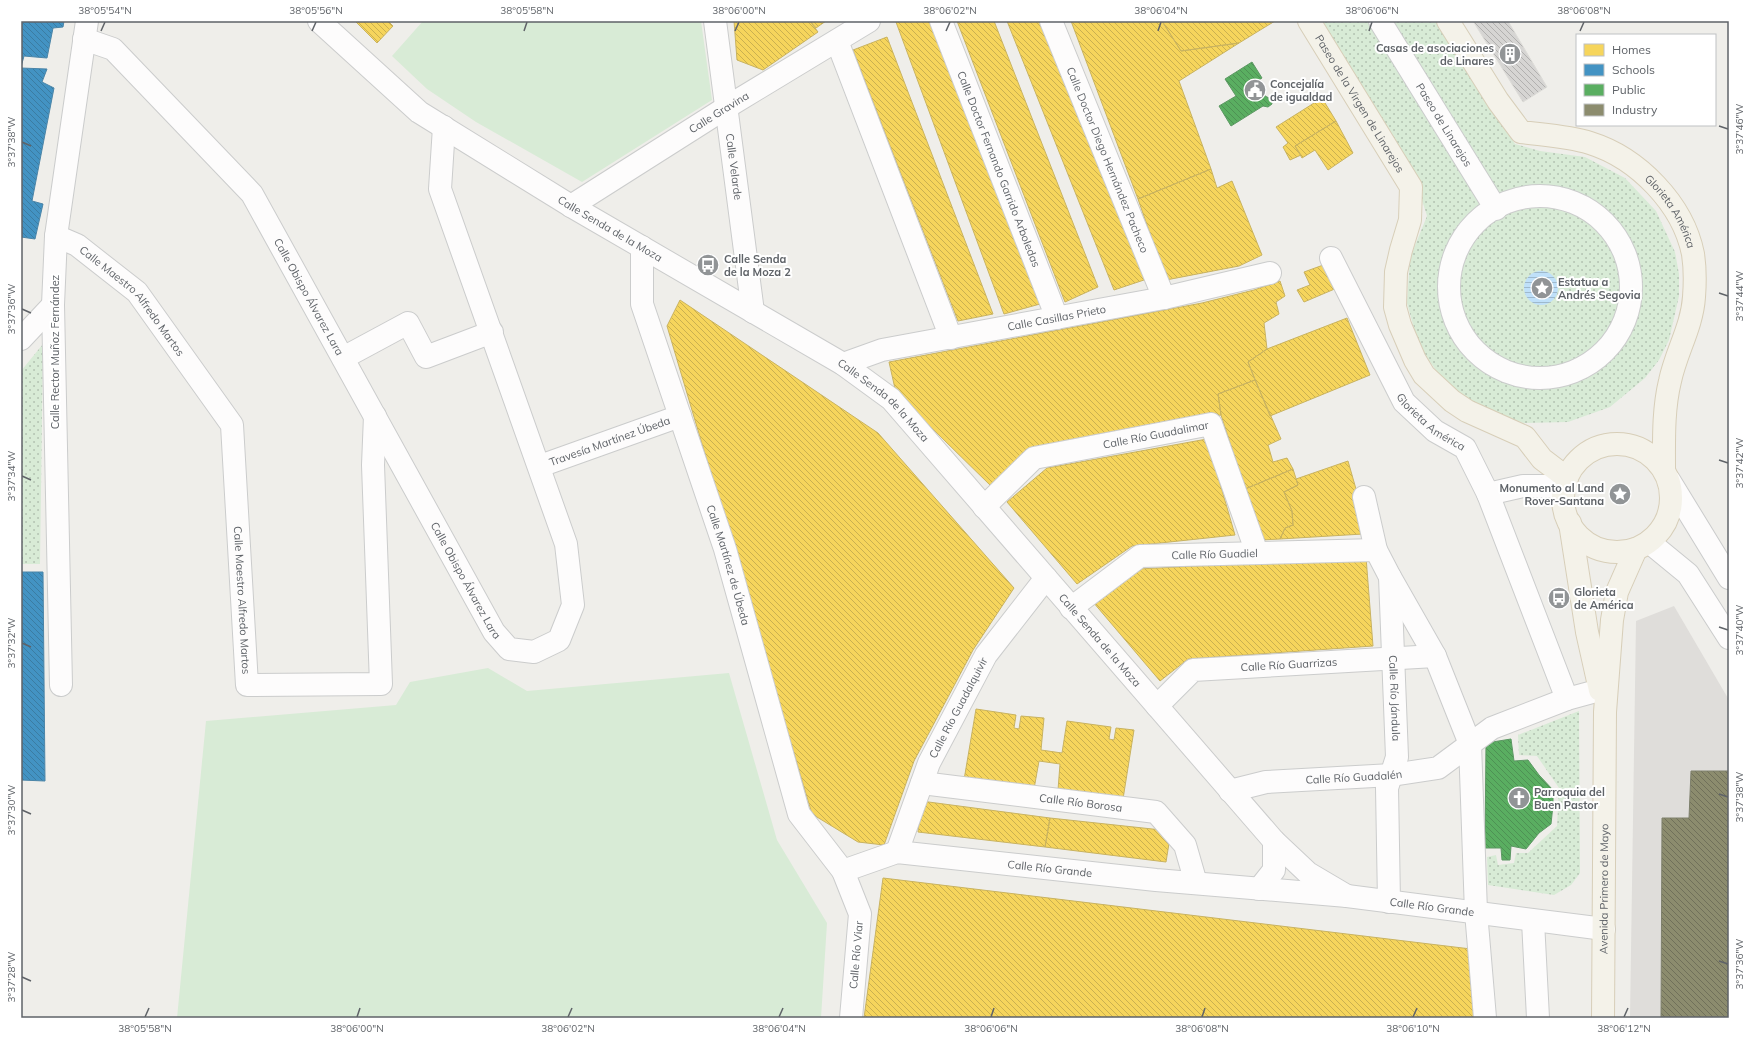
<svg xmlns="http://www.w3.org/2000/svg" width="1750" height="1039" viewBox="0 0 1750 1039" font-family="Mulish,sans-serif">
	<defs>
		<pattern id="park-dots" width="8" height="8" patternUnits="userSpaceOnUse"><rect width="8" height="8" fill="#d8ebd6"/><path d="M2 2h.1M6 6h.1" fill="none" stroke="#b2c2b1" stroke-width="1.8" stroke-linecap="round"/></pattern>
		<pattern id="water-rules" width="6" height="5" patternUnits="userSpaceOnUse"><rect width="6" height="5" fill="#bfe0f9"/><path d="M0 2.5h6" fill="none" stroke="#9eb9cd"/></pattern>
		<pattern id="homes-back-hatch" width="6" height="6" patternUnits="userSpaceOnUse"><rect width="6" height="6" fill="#f6d55c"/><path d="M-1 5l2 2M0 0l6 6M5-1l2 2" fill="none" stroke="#cab050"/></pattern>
		<pattern id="schools-back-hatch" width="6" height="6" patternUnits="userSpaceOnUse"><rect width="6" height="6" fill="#4393c3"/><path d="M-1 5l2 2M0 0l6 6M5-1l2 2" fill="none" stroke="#3b7ca2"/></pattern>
		<pattern id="public-back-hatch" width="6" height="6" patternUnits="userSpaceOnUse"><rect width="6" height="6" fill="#5aae61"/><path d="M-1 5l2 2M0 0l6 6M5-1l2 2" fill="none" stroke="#4e9154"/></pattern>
		<pattern id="industry-back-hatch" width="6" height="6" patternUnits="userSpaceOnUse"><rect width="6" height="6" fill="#8c8c6e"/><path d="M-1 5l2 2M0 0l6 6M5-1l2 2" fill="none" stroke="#70705a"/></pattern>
		<pattern id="building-back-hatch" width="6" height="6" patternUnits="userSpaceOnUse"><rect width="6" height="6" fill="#d6d5d3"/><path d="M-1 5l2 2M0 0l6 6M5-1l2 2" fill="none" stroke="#b1b0af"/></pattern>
	</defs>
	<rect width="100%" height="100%" fill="#efeeea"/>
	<path fill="#dfddda" d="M 1674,606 L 1729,700 L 1729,1018 L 1630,1018 L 1636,621 Z"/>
	<path fill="#d8ebd6" d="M 423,21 L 701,21 L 712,100 L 582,182 L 476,122 L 427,89 L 392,56 Z
		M 488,668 L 527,691 L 729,673 L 777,840 L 827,923 L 821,1018 L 177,1018 L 206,721 L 396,705 L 410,682 Z"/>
	<path fill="url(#park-dots)" d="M 1318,21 L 1440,21 L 1515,144 L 1540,151 L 1585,157 L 1625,178 L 1656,211 L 1675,252 L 1679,274 L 1679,296 L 1669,340 L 1659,360 L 1645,378 L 1610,407 L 1568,422 L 1524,423 L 1481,410 L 1445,383 L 1419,346 L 1407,303 L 1410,258 L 1427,216 L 1415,178 Z
		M 43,344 L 40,564 L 21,564 L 21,371 Z
		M 1579,711 L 1580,873 L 1571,885 L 1554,895 L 1488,885 L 1487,857 L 1496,855 L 1498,865 L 1514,863 L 1516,853 L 1528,853 L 1557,826 L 1559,788 L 1537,756 L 1519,755 L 1518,735 Z"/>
	<path fill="url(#water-rules)" d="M1524 288a17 17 0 1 1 34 0a17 17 0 1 1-34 0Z"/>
	<path fill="url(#homes-back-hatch)" stroke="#c9b360" d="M 355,21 L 388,21 L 393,26 L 377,43 Z
		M 734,21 L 810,21 L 818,32 L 763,70 L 737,60 Z
		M 810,21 L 826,21 L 816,28 Z
		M 898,21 L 931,21 L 1040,304 L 1004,314 L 896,22 Z
		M 957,21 L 994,21 L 1098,287 L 1065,302 Z
		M 1007,21 L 1043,21 L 1147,279 L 1114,290 Z
		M 1071,21 L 1162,21 L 1181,51 L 1239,43 L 1179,81 L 1211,169 L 1138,199 Z
		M 1162,21 L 1275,21 L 1239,43 L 1181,51 Z
		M 887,37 L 993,314 L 958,321 L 853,50 Z
		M 1322,98 L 1336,121 L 1295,146 L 1301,155 L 1290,160 L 1283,147 L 1288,143 L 1276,127 Z
		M 1336,121 L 1353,153 L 1328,170 L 1315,150 L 1302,158 L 1295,146 Z
		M 1211,169 L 1217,188 L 1232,181 L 1262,255 L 1239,266 L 1166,280 L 1138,199 Z
		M 1326,264 L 1337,288 L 1304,302 L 1297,290 L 1310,285 L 1304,272 Z
		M 1280,281 L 1285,296 L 1276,302 L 1279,314 L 1264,323 L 1267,349 L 1248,362 L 1255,380 L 1218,394 L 1221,415 L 1030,452 L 991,486 L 896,393 L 889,362 L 1202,303 L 1254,290 Z
		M 680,300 L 878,433 L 1014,588 L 973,650 L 914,761 L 884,845 L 858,842 L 812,814 L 667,326 Z
		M 1347,318 L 1370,375 L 1270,416 L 1248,362 L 1267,349 Z
		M 1255,380 L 1281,439 L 1268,445 L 1273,462 L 1287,458 L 1293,469 L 1245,489 L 1221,415 L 1218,394 Z
		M 1207,439 L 1235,535 L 1132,546 L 1077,584 L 1007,502 L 1047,468 Z
		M 1348,461 L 1356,489 L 1363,534 L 1280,539 L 1285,528 L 1293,525 L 1292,511 L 1284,492 L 1298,485 L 1296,479 Z
		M 1293,469 L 1298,485 L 1284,492 L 1292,511 L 1293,525 L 1285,528 L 1280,539 L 1262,540 L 1245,489 Z
		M 1366,557 L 1373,646 L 1188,659 L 1160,681 L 1093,602 L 1139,569 Z
		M 976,709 L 1016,715 L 1014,728 L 1019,729 L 1021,716 L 1044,718 L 1041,750 L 1062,753 L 1067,721 L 1111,727 L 1109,739 L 1114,740 L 1116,728 L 1134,730 L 1123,799 L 1058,790 L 1060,764 L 1039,761 L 1034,789 L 964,780 Z
		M 921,801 L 1050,818 L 1045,847 L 918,832 Z
		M 1050,818 L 1171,831 L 1166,862 L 1045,847 Z
		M 883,878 L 1471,949 L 1477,1018 L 864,1018 Z"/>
	<path fill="url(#schools-back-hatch)" stroke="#4b85a8" d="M 21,21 L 64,21 L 63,27 L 53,28 L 47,58 L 24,56 L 21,67 Z
		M 21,68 L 47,69 L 42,82 L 54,88 L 32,201 L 43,204 L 35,239 L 21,237 Z
		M 21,572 L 43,572 L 45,781 L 21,780 Z"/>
	<path fill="url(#public-back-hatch)" stroke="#5c9863" d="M 1252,62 L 1262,78 L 1257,81 L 1265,96 L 1271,99 L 1272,104 L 1268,107 L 1263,106 L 1231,126 L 1219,106 L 1236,96 L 1225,79 Z
		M 1511,739 L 1514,761 L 1528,760 L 1539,775 L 1553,790 L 1553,805 L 1551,824 L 1539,833 L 1526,849 L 1511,846 L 1510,860 L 1502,860 L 1501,848 L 1485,848 L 1486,743 Z"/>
	<path fill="url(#industry-back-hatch)" stroke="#7e806c" d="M 1691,771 L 1729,771 L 1729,1018 L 1661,1018 L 1662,818 L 1689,818 Z"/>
	<path fill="url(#building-back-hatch)" stroke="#deddd9" d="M 1473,21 L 1508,21 L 1547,87 L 1523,102 Z"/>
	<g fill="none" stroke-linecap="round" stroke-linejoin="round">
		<g stroke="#cbcccc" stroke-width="24">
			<g id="minor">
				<path id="s1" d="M 319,21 L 419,112 L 571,206 L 843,364 L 891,399 L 1274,841 L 1308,873 L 1347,896"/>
				<path id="s2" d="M 715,21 L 753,312"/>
				<path id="s3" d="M 941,21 L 1057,318"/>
				<path id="s4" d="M 1051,21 L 1164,298"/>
				<path id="s5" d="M 1380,21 L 1496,209"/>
				<path id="s6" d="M 84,39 L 113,49 L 252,194 L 494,632 L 509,649 L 534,652 L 559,640 L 573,605 L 566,544 L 440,189 L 444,127"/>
				<path d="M 837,41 L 951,338"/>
				<circle cx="1540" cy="287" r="91"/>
				<path id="s7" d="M 571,206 L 727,107 L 869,21"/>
				<path id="s8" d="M 56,236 L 77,245 L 137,292 L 232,425 L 247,685 L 381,684 L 373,465 L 375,416"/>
				<path id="s9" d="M 642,247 L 642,304 L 725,549 L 799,814 L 843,871 L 860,914 L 851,1018"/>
				<path id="s10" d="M 1331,258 L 1404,402 L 1435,431 L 1465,448 L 1488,494 L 1567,699"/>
				<path d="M 21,339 L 53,305"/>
				<path d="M 343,358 L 408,323 L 426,357 L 492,332"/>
				<path id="s11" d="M 843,364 L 882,350 L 1164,298 L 1270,273"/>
				<path id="s12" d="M 540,466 L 680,416"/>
				<path d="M 1669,480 L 1729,578"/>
				<path d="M 1488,494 L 1523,486 L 1564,486"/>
				<path id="s13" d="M 1364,497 L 1376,550 L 1390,577 L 1397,757 L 1387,788 L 1389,902"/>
				<path id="s14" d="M 984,507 L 1034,458 L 1211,424 L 1257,553"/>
				<path d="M 1649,542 L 1688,574 L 1729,638"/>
				<path d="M 1390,577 L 1435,656 L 1470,744 L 1476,912 L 1485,1018"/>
				<path id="s15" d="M 1071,608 L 1140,556 L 1376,550"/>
				<path d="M 61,685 L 53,305 L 56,236 L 87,21"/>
				<path id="s16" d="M 1157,706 L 1193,670 L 1435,656"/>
				<path id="s17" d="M 922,783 L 1156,812 L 1185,845 L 1196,883"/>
				<path id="s18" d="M 1230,791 L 1266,782 L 1392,775 L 1438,768 L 1492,728 L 1567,699 L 1600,690"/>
				<path id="s19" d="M 897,852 L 929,763 L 986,655 L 1046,578"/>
				<path id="s20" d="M 843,871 L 897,852 L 1156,880 L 1347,896 L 1604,929"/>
				<path d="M 1259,889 L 1274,870 L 1274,841"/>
				<path d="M 1533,921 L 1538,1018"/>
			</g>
		</g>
		<g stroke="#d7ceb8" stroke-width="24">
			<g id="major">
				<path id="s21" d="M 1309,21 L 1411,187 L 1410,220 L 1401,250 L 1396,272 L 1395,307 L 1400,325 L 1415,360 L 1424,375 L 1452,401 L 1467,411 L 1525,437 L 1542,459 L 1567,478"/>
				<path id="s22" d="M 1448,21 L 1498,101 L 1521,132 C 1544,135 1568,136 1590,143 C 1638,158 1683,204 1693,254 C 1695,267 1695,284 1694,297 C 1692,327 1676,352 1670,381 C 1663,410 1664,440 1664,469"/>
				<circle cx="1617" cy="498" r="54"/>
				<path d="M 1570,523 L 1587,632 L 1600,690"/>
				<path id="s23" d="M 1603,1018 L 1605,712 L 1612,620 L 1617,592 L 1636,549"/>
			</g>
		</g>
		<use href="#minor" stroke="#fdfcfc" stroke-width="22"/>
		<use href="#major" stroke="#f4f2e9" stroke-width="22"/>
	</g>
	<path fill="none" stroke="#5f6368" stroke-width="1.5" d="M 101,31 L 105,22M 312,31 L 316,22M 524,31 L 527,22M 735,31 L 739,22M 946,31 L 950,22M 1158,31 L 1161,22M 1369,31 L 1372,22M 1580,31 L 1584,22M 1719,126 L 1728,129M 22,142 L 31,146M 1719,293 L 1728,296M 22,309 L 31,313M 1719,460 L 1728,463M 22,476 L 31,480M 1719,627 L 1728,630M 22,643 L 31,647M 1719,794 L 1728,797M 22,810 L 31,814M 1719,961 L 1728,964M 22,977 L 31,981M 145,1017 L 149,1008M 357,1017 L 360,1008M 568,1017 L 572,1008M 779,1017 L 783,1008M 991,1017 L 994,1008M 1202,1017 L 1205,1008M 1413,1017 L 1417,1008M 1624,1017 L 1628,1008"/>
	<defs>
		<g id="building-disc" transform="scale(1.15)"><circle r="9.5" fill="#919496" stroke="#fff"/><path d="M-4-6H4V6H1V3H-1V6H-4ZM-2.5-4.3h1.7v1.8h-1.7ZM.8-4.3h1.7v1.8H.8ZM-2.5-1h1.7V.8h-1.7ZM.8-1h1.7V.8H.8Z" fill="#fff"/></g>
		<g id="civic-disc" transform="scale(1.15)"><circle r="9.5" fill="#919496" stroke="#fff"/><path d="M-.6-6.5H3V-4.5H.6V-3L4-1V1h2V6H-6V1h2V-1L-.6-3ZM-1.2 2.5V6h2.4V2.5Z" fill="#fff"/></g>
		<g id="bus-disc" transform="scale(1.15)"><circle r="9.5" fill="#919496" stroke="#fff"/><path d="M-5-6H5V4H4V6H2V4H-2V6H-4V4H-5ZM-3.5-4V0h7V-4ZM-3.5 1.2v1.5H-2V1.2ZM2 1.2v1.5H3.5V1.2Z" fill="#fff"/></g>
		<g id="sight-disc" transform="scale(1.15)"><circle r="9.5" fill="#919496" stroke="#fff"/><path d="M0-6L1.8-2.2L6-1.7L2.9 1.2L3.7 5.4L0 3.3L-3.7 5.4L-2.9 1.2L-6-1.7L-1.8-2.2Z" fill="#fff"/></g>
		<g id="church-disc" transform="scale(1.15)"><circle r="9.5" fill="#919496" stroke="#fff"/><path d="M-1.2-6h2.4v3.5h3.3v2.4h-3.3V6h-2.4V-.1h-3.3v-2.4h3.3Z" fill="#fff"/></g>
	</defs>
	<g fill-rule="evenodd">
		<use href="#building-disc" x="1510" y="54"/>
		<use href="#civic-disc" x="1255" y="90"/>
		<use href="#bus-disc" x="708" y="265"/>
		<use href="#sight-disc" x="1542" y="288"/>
		<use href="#sight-disc" x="1620" y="494"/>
		<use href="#bus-disc" x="1559" y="598"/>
		<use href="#church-disc" x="1519" y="798"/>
	</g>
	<g text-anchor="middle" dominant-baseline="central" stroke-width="4" stroke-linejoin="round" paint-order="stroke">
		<g font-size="11" font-weight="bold" fill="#5f6368" stroke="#fff" text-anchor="start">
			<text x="1494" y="48" text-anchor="end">Casas de asociaciones<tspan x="1494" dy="13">de Linares</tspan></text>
			<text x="1270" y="84">Concejalía<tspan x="1270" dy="13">de igualdad</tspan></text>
			<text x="724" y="259">Calle Senda<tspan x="724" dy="13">de la Moza 2</tspan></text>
			<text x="1558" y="282">Estatua a<tspan x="1558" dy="13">Andrés Segovia</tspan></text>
			<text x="1604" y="488" text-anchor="end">Monumento al Land<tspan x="1604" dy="13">Rover-Santana</tspan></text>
			<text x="1574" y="592">Glorieta<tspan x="1574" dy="13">de América</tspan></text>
			<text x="1534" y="792">Parroquia del<tspan x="1534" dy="13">Buen Pastor</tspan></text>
		</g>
		<g font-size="11" fill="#5f6368" stroke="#fff">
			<text stroke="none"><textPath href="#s21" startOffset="97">Paseo de la Virgen de Linarejos</textPath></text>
			<text stroke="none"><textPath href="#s7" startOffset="175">Calle Gravina</textPath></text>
			<text stroke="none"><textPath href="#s5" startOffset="122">Paseo de Linarejos</textPath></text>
			<text stroke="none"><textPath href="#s4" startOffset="150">Calle Doctor Diego Hernández Pacheco</textPath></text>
			<text stroke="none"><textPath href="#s2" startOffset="147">Calle Velarde</textPath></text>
			<text stroke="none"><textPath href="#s3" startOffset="159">Calle Doctor Fernando Garrido Arboledas</textPath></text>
			<text stroke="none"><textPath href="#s22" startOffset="312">Glorieta América</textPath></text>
			<text stroke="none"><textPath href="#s1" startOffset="359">Calle Senda de la Moza</textPath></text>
			<text stroke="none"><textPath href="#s6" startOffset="349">Calle Obispo Álvarez Lara</textPath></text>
			<text stroke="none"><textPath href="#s8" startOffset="102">Calle Maestro Alfredo Martos</textPath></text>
			<text stroke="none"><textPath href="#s11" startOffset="219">Calle Casillas Prieto</textPath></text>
			<text transform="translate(55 352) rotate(-90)">Calle Rector Muñoz Fernández</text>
			<text stroke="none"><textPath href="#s1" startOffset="683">Calle Senda de la Moza</textPath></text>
			<text stroke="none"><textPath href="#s10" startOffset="195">Glorieta América</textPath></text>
			<text stroke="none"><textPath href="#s14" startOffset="194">Calle Río Guadalimar</textPath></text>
			<text stroke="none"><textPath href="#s12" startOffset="74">Travesía Martínez Úbeda</textPath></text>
			<text stroke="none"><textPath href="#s15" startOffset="161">Calle Río Guadiel</textPath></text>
			<text stroke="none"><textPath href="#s9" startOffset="332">Calle Martínez de Úbeda</textPath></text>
			<text stroke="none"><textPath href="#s6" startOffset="673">Calle Obispo Álvarez Lara</textPath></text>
			<text stroke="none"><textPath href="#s8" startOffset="438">Calle Maestro Alfredo Martos</textPath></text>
			<text stroke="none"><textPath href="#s1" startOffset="1007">Calle Senda de la Moza</textPath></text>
			<text stroke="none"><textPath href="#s16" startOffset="147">Calle Río Guarrizas</textPath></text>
			<text stroke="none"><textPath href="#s13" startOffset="206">Calle Río Jándula</textPath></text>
			<text stroke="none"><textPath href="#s19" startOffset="157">Calle Río Guadalquivir</textPath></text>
			<text stroke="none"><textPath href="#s18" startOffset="125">Calle Río Guadalén</textPath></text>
			<text stroke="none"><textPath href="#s17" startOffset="160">Calle Río Borosa</textPath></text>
			<text stroke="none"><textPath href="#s20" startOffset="211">Calle Río Grande</textPath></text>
			<text stroke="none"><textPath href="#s23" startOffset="129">Avenida Primero de Mayo</textPath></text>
			<text stroke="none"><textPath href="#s20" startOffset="595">Calle Río Grande</textPath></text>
			<text transform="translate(856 955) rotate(-85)">Calle Río Viar</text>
		</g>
	</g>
	<rect width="1750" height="1039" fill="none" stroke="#ffffff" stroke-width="44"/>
	<rect x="1576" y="34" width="140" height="92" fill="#ffffff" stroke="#bfc1c3"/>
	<rect x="1584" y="44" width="20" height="12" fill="#f6d55c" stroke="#bfc1c3"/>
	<text x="1612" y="54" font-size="12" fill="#5f6368">Homes</text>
	<rect x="1584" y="64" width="20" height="12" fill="#4393c3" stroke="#bfc1c3"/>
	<text x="1612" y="74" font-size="12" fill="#5f6368">Schools</text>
	<rect x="1584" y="84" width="20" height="12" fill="#5aae61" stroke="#bfc1c3"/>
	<text x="1612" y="94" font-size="12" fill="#5f6368">Public</text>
	<rect x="1584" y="104" width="20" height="12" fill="#8c8c6e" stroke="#bfc1c3"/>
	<text x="1612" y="114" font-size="12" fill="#5f6368">Industry</text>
	<rect x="22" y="22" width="1706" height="995" fill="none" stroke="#5f6368" stroke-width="1.5"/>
	<g font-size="10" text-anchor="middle" fill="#5f6368">
		<text x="105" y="14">38°05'54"N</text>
		<text x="316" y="14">38°05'56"N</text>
		<text x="527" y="14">38°05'58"N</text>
		<text x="739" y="14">38°06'00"N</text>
		<text x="950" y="14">38°06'02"N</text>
		<text x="1161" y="14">38°06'04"N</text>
		<text x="1372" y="14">38°06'06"N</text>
		<text x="1584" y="14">38°06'08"N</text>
		<text transform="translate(1739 129) rotate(-90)" y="4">3°37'46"W</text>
		<text transform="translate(11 142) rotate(-90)" y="4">3°37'38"W</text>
		<text transform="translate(1739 296) rotate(-90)" y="4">3°37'44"W</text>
		<text transform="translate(11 309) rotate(-90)" y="4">3°37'36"W</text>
		<text transform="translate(1739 463) rotate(-90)" y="4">3°37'42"W</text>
		<text transform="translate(11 476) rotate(-90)" y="4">3°37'34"W</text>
		<text transform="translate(1739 630) rotate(-90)" y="4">3°37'40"W</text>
		<text transform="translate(11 643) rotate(-90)" y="4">3°37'32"W</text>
		<text transform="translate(1739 797) rotate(-90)" y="4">3°37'38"W</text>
		<text transform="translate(11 810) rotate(-90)" y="4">3°37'30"W</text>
		<text transform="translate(1739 964) rotate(-90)" y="4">3°37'36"W</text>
		<text transform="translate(11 977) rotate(-90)" y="4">3°37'28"W</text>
		<text x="145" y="1032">38°05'58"N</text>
		<text x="357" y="1032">38°06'00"N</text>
		<text x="568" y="1032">38°06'02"N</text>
		<text x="779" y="1032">38°06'04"N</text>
		<text x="991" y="1032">38°06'06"N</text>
		<text x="1202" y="1032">38°06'08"N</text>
		<text x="1413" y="1032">38°06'10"N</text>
		<text x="1624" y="1032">38°06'12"N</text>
	</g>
</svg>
